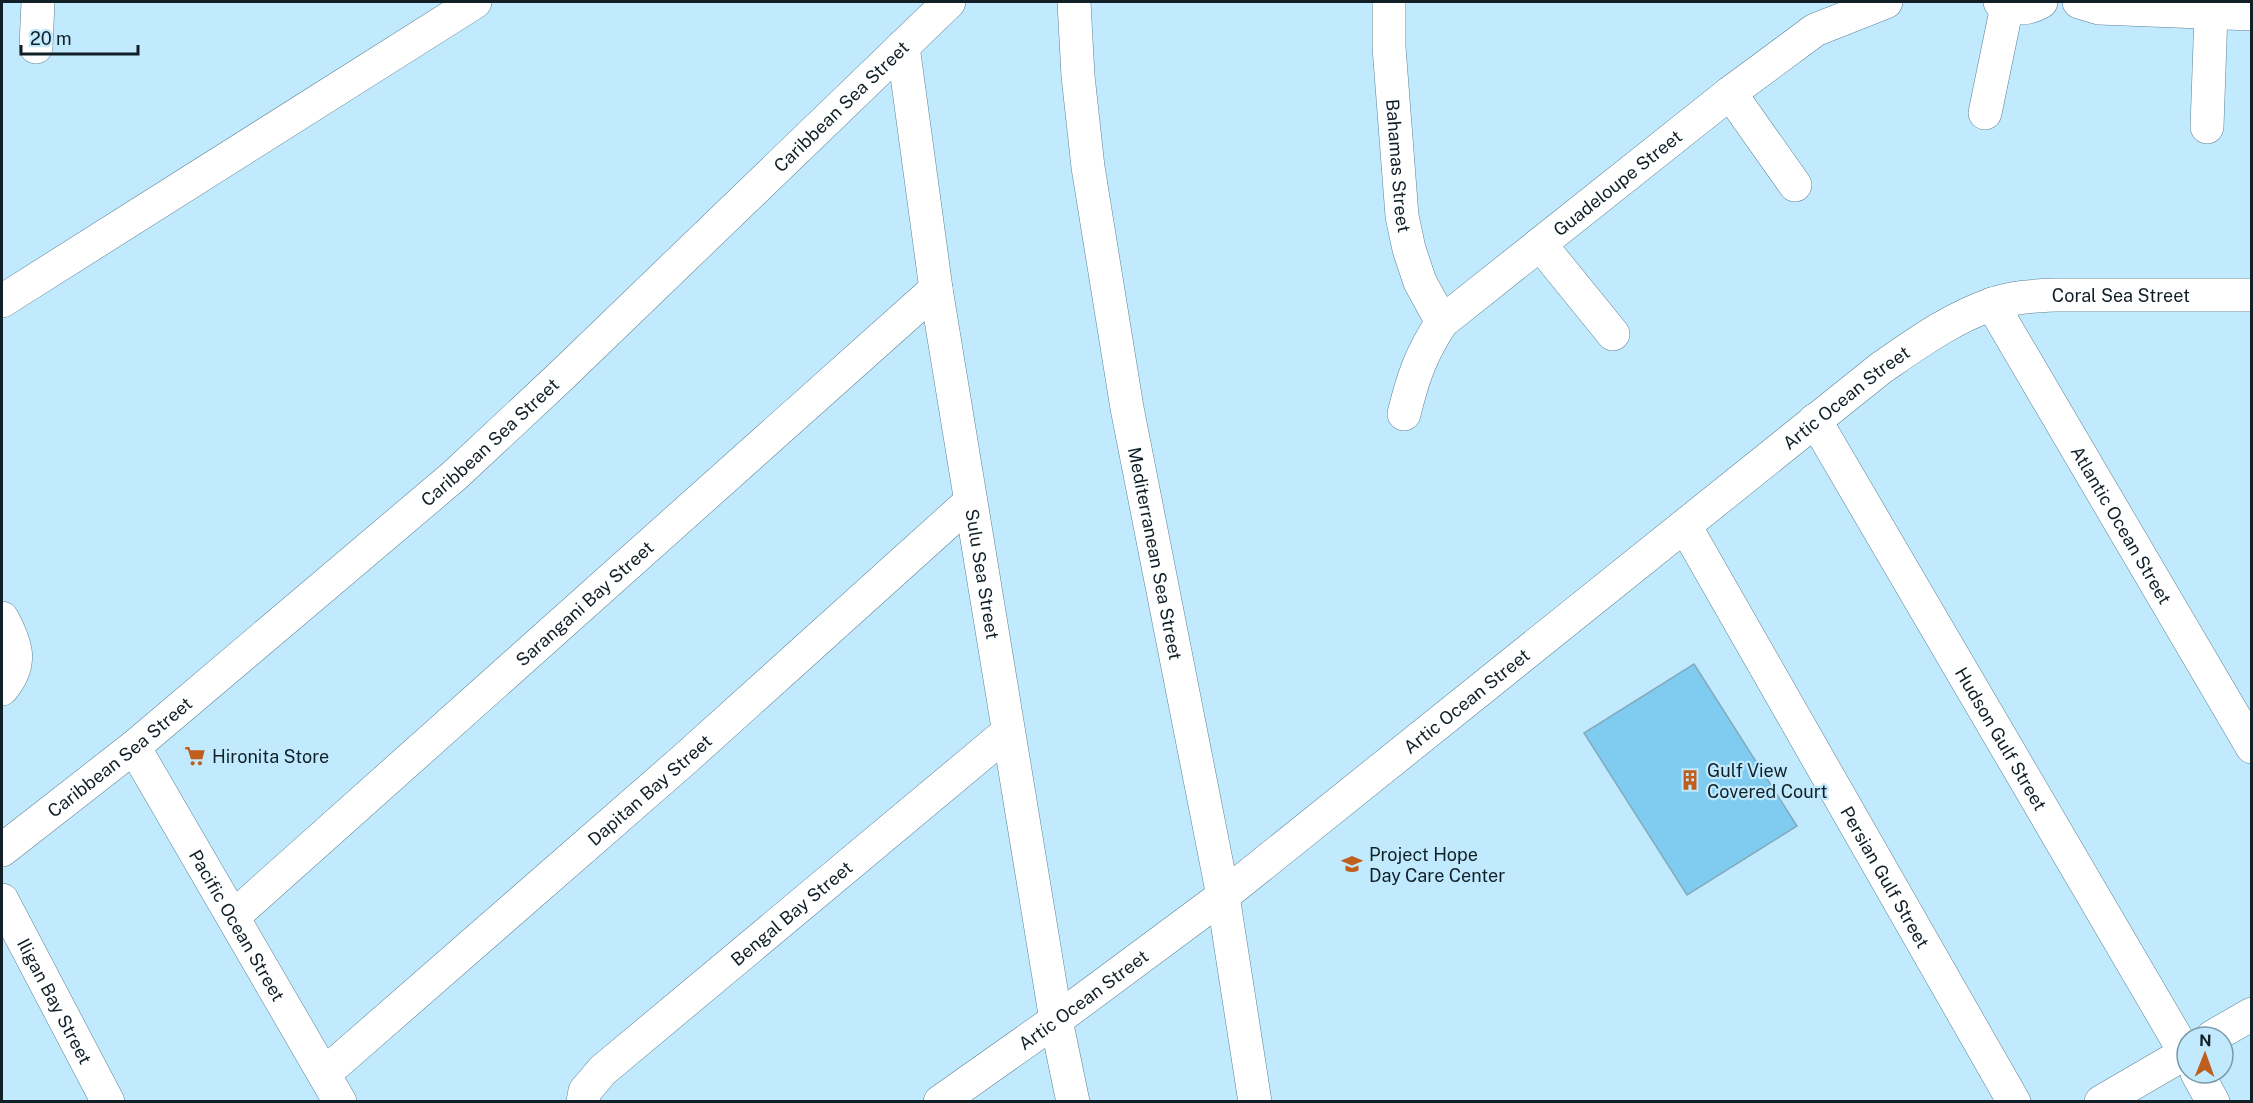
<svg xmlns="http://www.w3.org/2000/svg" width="2253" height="1103" viewBox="0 0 2253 1103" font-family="'Public Sans',sans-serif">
	<rect width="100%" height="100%" fill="#c1eafe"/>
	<path fill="#7fccf0" stroke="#83aabd" stroke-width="1.5" d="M 1694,664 L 1797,826 L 1687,895 L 1584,733 Z"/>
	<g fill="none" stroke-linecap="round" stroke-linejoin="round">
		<g stroke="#5c8294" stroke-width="34">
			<g id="minor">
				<path id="s1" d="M 1074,2 L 1078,76 L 1088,167 L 1127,408 L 1223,896 L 1255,1102"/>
				<path id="s2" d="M 1389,2 L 1389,47 L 1402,216 L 1409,249 L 1420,282 L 1442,322"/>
				<path d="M 2000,2 C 2013,10 2027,10 2041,2"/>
				<path d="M 2079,2 L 2099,8 L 2252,14"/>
				<path id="s3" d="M 903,46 L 936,289 L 1056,1020 L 1073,1102"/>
				<path d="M 36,47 L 38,2"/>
				<path d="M 1730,93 L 1795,185"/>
				<path d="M 1985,113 L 2007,6"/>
				<path d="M 2207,127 L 2211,13"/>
				<path d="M 1540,244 L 1613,334"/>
				<path d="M 2,301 L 475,2"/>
				<path id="s4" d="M 1992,304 L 2252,747"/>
				<path id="s5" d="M 1404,414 C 1413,377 1421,354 1442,322 L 1730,93 L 1815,30 L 1886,2"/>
				<path id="s6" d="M 1815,420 L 2187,1056"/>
				<path id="s7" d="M 1685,526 L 2014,1102"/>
				<path d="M 2,618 C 17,645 23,664 2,689"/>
				<path id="s8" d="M 134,747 L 340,1102"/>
				<path id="s9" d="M 2,850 L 134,747 L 454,476 L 560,377 L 949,2"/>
				<path id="s10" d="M 2,900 L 108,1102"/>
				<path id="s11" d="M 233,917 L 936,289"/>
				<path d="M 2212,1037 L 2252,1014"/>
				<path d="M 2197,1073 L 2213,1102"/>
				<path id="s12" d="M 324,1074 L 686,758 L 970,502"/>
				<path id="s13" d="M 583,1102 L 585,1091 L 603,1070 L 1008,732"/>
				<path id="s14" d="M 940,1102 L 1056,1020 L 1223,896 L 1881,368 C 1916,344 1950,319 1990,305 C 2011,297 2033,296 2055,295 L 2252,295"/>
				<path d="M 2101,1102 L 2187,1052"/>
			</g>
		</g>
		<use href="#minor" stroke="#fff" stroke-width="33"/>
	</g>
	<defs>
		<g id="supermarket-bare" transform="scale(1.62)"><path d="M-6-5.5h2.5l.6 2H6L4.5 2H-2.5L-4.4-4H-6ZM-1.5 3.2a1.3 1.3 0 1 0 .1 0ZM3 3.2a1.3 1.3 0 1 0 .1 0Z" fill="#bf5e1d" stroke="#c1eafe" stroke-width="2.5" paint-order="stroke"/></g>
		<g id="building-bare" transform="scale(1.62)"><path d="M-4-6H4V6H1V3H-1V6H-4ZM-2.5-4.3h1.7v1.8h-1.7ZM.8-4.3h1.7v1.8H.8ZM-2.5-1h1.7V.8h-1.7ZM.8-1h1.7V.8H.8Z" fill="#bf5e1d" stroke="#c1eafe" stroke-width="2.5" paint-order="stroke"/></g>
		<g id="school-bare" transform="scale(1.62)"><path d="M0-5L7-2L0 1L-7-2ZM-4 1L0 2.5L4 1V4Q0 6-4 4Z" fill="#bf5e1d" stroke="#c1eafe" stroke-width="2.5" paint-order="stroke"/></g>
	</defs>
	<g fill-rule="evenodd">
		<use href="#supermarket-bare" x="195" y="756"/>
		<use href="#building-bare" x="1690" y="780"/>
		<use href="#school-bare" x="1352" y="864"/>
	</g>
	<g text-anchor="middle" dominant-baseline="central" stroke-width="4.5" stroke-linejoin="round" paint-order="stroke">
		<g font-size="18" fill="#112027" stroke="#c1eafe">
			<text stroke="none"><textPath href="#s9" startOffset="1122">Caribbean Sea Street</textPath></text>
			<text stroke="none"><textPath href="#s2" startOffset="164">Bahamas Street</textPath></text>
			<text stroke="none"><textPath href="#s5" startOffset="324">Guadeloupe Street</textPath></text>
			<text stroke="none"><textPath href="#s14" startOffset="1452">Coral Sea Street</textPath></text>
			<text stroke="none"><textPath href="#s14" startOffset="1148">Artic Ocean Street</textPath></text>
			<text stroke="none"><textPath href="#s9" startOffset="636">Caribbean Sea Street</textPath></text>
			<text stroke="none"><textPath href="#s4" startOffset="256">Atlantic Ocean Street</textPath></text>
			<text stroke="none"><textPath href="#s1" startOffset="558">Mediterranean Sea Street</textPath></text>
			<text stroke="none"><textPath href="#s3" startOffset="534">Sulu Sea Street</textPath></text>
			<text stroke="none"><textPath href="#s11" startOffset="471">Sarangani Bay Street</textPath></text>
			<text stroke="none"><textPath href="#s14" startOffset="662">Artic Ocean Street</textPath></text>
			<text stroke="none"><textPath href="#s6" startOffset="369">Hudson Gulf Street</textPath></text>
			<text stroke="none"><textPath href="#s9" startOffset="150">Caribbean Sea Street</textPath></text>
			<text stroke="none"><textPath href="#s12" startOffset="432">Dapitan Bay Street</textPath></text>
			<text stroke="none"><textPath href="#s7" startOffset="404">Persian Gulf Street</textPath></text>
			<text stroke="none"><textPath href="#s13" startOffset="284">Bengal Bay Street</textPath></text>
			<text stroke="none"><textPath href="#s8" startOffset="206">Pacific Ocean Street</textPath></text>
			<text stroke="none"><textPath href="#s14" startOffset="176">Artic Ocean Street</textPath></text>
			<text stroke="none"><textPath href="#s10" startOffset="114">Iligan Bay Street</textPath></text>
		</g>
		<g font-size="18" fill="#112027" stroke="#c1eafe" text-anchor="start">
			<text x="212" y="756">Hironita Store</text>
			<text x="1707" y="770">Gulf View<tspan x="1707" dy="21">Covered Court</tspan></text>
			<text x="1369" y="854">Project Hope<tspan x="1369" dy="21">Day Care Center</tspan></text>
		</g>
	</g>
	<rect width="2253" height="1103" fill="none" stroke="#112027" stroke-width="6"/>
	<g transform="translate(2205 1055) rotate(1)"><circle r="28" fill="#c1eafe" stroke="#7b99a8" stroke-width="1.5"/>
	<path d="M0-4.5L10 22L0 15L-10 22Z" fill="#bf5e1d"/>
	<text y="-9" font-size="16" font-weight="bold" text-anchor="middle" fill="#112027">N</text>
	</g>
	<path d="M21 45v9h117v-9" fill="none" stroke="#112027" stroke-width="3"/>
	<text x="30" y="45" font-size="18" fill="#112027" stroke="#c1eafe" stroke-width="4.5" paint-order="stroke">20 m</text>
</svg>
